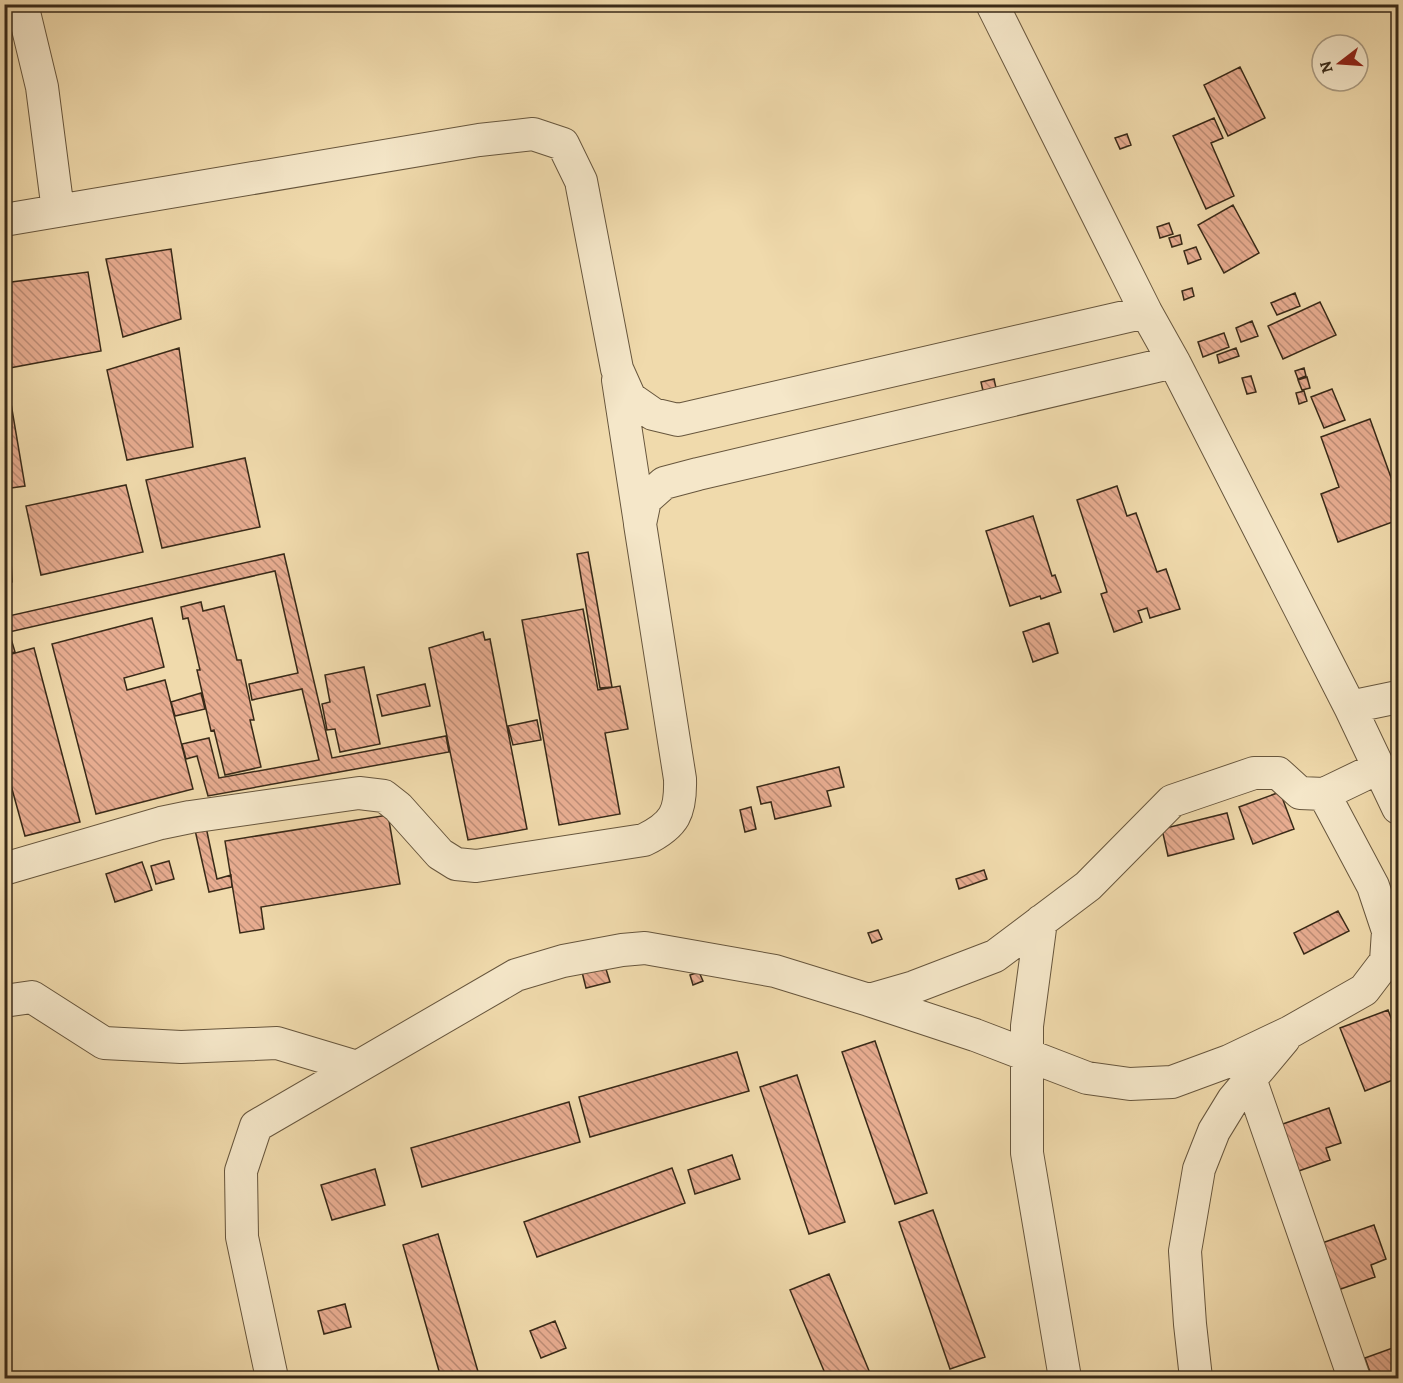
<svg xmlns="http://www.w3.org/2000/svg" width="1403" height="1383" viewBox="0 0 1403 1383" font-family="Alegreya,serif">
	<defs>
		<pattern id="building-back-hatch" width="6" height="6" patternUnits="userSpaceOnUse" patternTransform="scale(1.5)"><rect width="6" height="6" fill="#e7ac90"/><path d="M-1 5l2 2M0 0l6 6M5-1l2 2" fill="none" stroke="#bc8c75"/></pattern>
	</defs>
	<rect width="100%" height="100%" fill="#f0daac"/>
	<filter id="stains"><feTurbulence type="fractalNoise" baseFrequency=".00333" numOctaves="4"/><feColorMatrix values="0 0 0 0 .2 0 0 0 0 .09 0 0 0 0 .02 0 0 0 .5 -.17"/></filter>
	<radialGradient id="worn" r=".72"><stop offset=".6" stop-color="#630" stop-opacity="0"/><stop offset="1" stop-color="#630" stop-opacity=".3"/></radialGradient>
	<path fill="url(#building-back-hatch)" stroke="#392a18" stroke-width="1.5" d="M 1240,67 L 1265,118 L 1228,136 L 1204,85 Z
		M 1214,118 L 1223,138 L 1211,143 L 1234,196 L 1206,209 L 1173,136 Z
		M 1127,134 L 1131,145 L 1120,149 L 1115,138 Z
		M 1233,205 L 1259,253 L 1224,273 L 1198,225 Z
		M 1169,223 L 1173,234 L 1160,238 L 1157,227 Z
		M 1180,235 L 1182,244 L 1172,247 L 1169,238 Z
		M 1196,247 L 1201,259 L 1188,264 L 1184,251 Z
		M 171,249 L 181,319 L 123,337 L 106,259 Z
		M 88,272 L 101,351 L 4,369 L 4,283 Z
		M 1192,288 L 1194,296 L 1184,300 L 1182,291 Z
		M 1295,293 L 1300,306 L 1277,315 L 1271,303 Z
		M 1320,302 L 1336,335 L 1283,359 L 1268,326 Z
		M 1252,321 L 1258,336 L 1241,342 L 1236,328 Z
		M 1224,333 L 1229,347 L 1203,357 L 1198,342 Z
		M 179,348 L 193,447 L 127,460 L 107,370 Z
		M 1236,348 L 1239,356 L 1219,363 L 1217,355 Z
		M 1304,368 L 1306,376 L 1298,379 L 1295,371 Z
		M 1251,376 L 1256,392 L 1247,394 L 1242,378 Z
		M 1307,377 L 1310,388 L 1302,390 L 1298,380 Z
		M 994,379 L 996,388 L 983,391 L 981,382 Z
		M 7,380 L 25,486 L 4,489 L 4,381 Z
		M 1332,389 L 1345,420 L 1324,428 L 1311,397 Z
		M 1304,391 L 1307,401 L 1299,404 L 1296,393 Z
		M 1370,419 L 1398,497 L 1398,520 L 1338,542 L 1321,494 L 1339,487 L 1321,437 Z
		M 245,458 L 260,527 L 162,548 L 146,480 Z
		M 126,485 L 143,552 L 41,575 L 26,506 Z
		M 1117,486 L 1127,516 L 1136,513 L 1157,572 L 1166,569 L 1180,609 L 1150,618 L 1147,608 L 1138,611 L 1142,622 L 1114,632 L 1101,594 L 1107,592 L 1077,500 Z
		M 9,516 L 12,582 L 4,584 L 4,517 Z
		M 1033,516 L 1052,576 L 1055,575 L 1061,592 L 1041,599 L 1040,596 L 1010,606 L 986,531 Z
		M 588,552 L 612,687 L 600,688 L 577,554 Z
		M 284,554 L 332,758 L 446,736 L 449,752 L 208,796 L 197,756 L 186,759 L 182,744 L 209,738 L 219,778 L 319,760 L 302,689 L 252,700 L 249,684 L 298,673 L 275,571 L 9,632 L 15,652 L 4,655 L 4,617 Z
		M 201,602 L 203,611 L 224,606 L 237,660 L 241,660 L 254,720 L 250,720 L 261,767 L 225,775 L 214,730 L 211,731 L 197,670 L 200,670 L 188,618 L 183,619 L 181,607 Z
		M 583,609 L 598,690 L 620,686 L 628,729 L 605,733 L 620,814 L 559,825 L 522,620 Z
		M 152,618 L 164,667 L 124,678 L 127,690 L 165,680 L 193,789 L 96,814 L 52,644 Z
		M 1049,623 L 1058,653 L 1033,662 L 1023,632 Z
		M 483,632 L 485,640 L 490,639 L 527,829 L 468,840 L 429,648 Z
		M 34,648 L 80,822 L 25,836 L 4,760 L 4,656 Z
		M 364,667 L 380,744 L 340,752 L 335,729 L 327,730 L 322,704 L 330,702 L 325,675 Z
		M 425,684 L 430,706 L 382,716 L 377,695 Z
		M 201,693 L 205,709 L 175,716 L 171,702 Z
		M 537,720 L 541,740 L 513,745 L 508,726 Z
		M 839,767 L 844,787 L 827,791 L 831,806 L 775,819 L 771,802 L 761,804 L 757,787 Z
		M 1280,792 L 1294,829 L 1253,844 L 1239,807 Z
		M 751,807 L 756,829 L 745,832 L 740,810 Z
		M 1227,813 L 1234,839 L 1168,856 L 1162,829 Z
		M 388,815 L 400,884 L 261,907 L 264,929 L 240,933 L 225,841 Z
		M 206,827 L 217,879 L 231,875 L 232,887 L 209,892 L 195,830 Z
		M 169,861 L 174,879 L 156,884 L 151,866 Z
		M 142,862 L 152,890 L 115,902 L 106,874 Z
		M 984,870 L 987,879 L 959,889 L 956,879 Z
		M 1338,911 L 1349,931 L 1304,954 L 1294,933 Z
		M 878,930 L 882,939 L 872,943 L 868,933 Z
		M 605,966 L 610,982 L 586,988 L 582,972 Z
		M 699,972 L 703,981 L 693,985 L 690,975 Z
		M 1388,1010 L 1398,1036 L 1398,1078 L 1365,1091 L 1340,1028 Z
		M 875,1041 L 927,1193 L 895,1204 L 842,1052 Z
		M 737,1052 L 749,1091 L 590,1137 L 579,1097 Z
		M 797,1075 L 845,1222 L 809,1234 L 760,1087 Z
		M 569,1102 L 580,1142 L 422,1187 L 411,1148 Z
		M 1329,1108 L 1341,1143 L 1326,1148 L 1330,1160 L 1293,1173 L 1277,1126 Z
		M 1398,1152 L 1398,1170 L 1393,1155 Z
		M 732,1155 L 740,1179 L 695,1194 L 688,1170 Z
		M 672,1168 L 685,1203 L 537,1257 L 524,1222 Z
		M 375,1169 L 385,1205 L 332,1220 L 321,1185 Z
		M 933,1210 L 985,1357 L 950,1369 L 899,1222 Z
		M 1374,1225 L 1386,1259 L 1371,1265 L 1375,1277 L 1338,1290 L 1322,1243 Z
		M 438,1234 L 479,1375 L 468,1378 L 441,1378 L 403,1245 Z
		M 829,1274 L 872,1378 L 827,1378 L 790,1290 Z
		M 345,1304 L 351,1327 L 324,1334 L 318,1311 Z
		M 555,1321 L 566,1348 L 541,1358 L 530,1331 Z
		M 1398,1346 L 1398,1378 L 1372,1378 L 1365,1358 Z"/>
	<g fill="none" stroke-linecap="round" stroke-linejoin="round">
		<g stroke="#67563d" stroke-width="34">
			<path id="minor" d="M 22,4 L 42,87 L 58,211
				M 992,4 L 1146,312 L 1174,362 L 1350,707 L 1398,808
				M 4,220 L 479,140 L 533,134 L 563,144 L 581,181 L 617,369 L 630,398 L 653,414 L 678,420 L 1146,312
				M 618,380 L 640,523
				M 1350,707 L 1398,697
				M 4,869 L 161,823 L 190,817 L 359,793 L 384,796 L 398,807 L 440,854 L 456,864 L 476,866 L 644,840 C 675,825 681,812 680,779 L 640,524 L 645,500 L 664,483 L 698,474 L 1174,362
				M 1041,921 L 1027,1026 L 1027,1153 L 1065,1378
				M 869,1000 L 975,1035 L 1087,1078 L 1130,1084 L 1172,1082 L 1229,1061 L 1290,1032 L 1364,990 L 1386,961 L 1388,931 L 1373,886 L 1324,794
				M 4,1001 L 32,997 L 104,1043 L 181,1047 L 277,1043 L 357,1067
				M 1245,1064 L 1354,1378
				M 272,1378 L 242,1237 L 241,1171 L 256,1126 L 516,975 L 563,961 L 622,950 L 645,948 L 775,971 L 869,1000 L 914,987 L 995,956 L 1088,886 L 1172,801 L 1254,773 L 1278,773 L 1300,793 L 1324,794 L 1378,768
				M 1196,1378 L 1190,1324 L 1185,1251 L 1199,1169 L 1214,1131 L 1233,1100 L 1284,1039"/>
		</g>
		<use href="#minor" stroke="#f5e7c9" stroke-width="32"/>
	</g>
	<rect width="1403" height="1383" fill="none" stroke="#f0daac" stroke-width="24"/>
	<rect x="6" y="6" width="1391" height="1371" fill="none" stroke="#392a18" stroke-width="3"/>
	<rect x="12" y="12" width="1379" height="1359" fill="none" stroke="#392a18" stroke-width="1.5"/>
	<g transform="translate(1340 63) rotate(253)"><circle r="28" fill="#f5e7c9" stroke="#aa9b82" stroke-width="1.5"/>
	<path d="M0-4.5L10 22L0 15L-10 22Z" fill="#8f2418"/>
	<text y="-9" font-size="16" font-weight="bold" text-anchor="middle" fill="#392a18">N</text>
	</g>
	<rect width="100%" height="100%" filter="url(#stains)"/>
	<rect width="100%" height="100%" fill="url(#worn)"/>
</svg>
